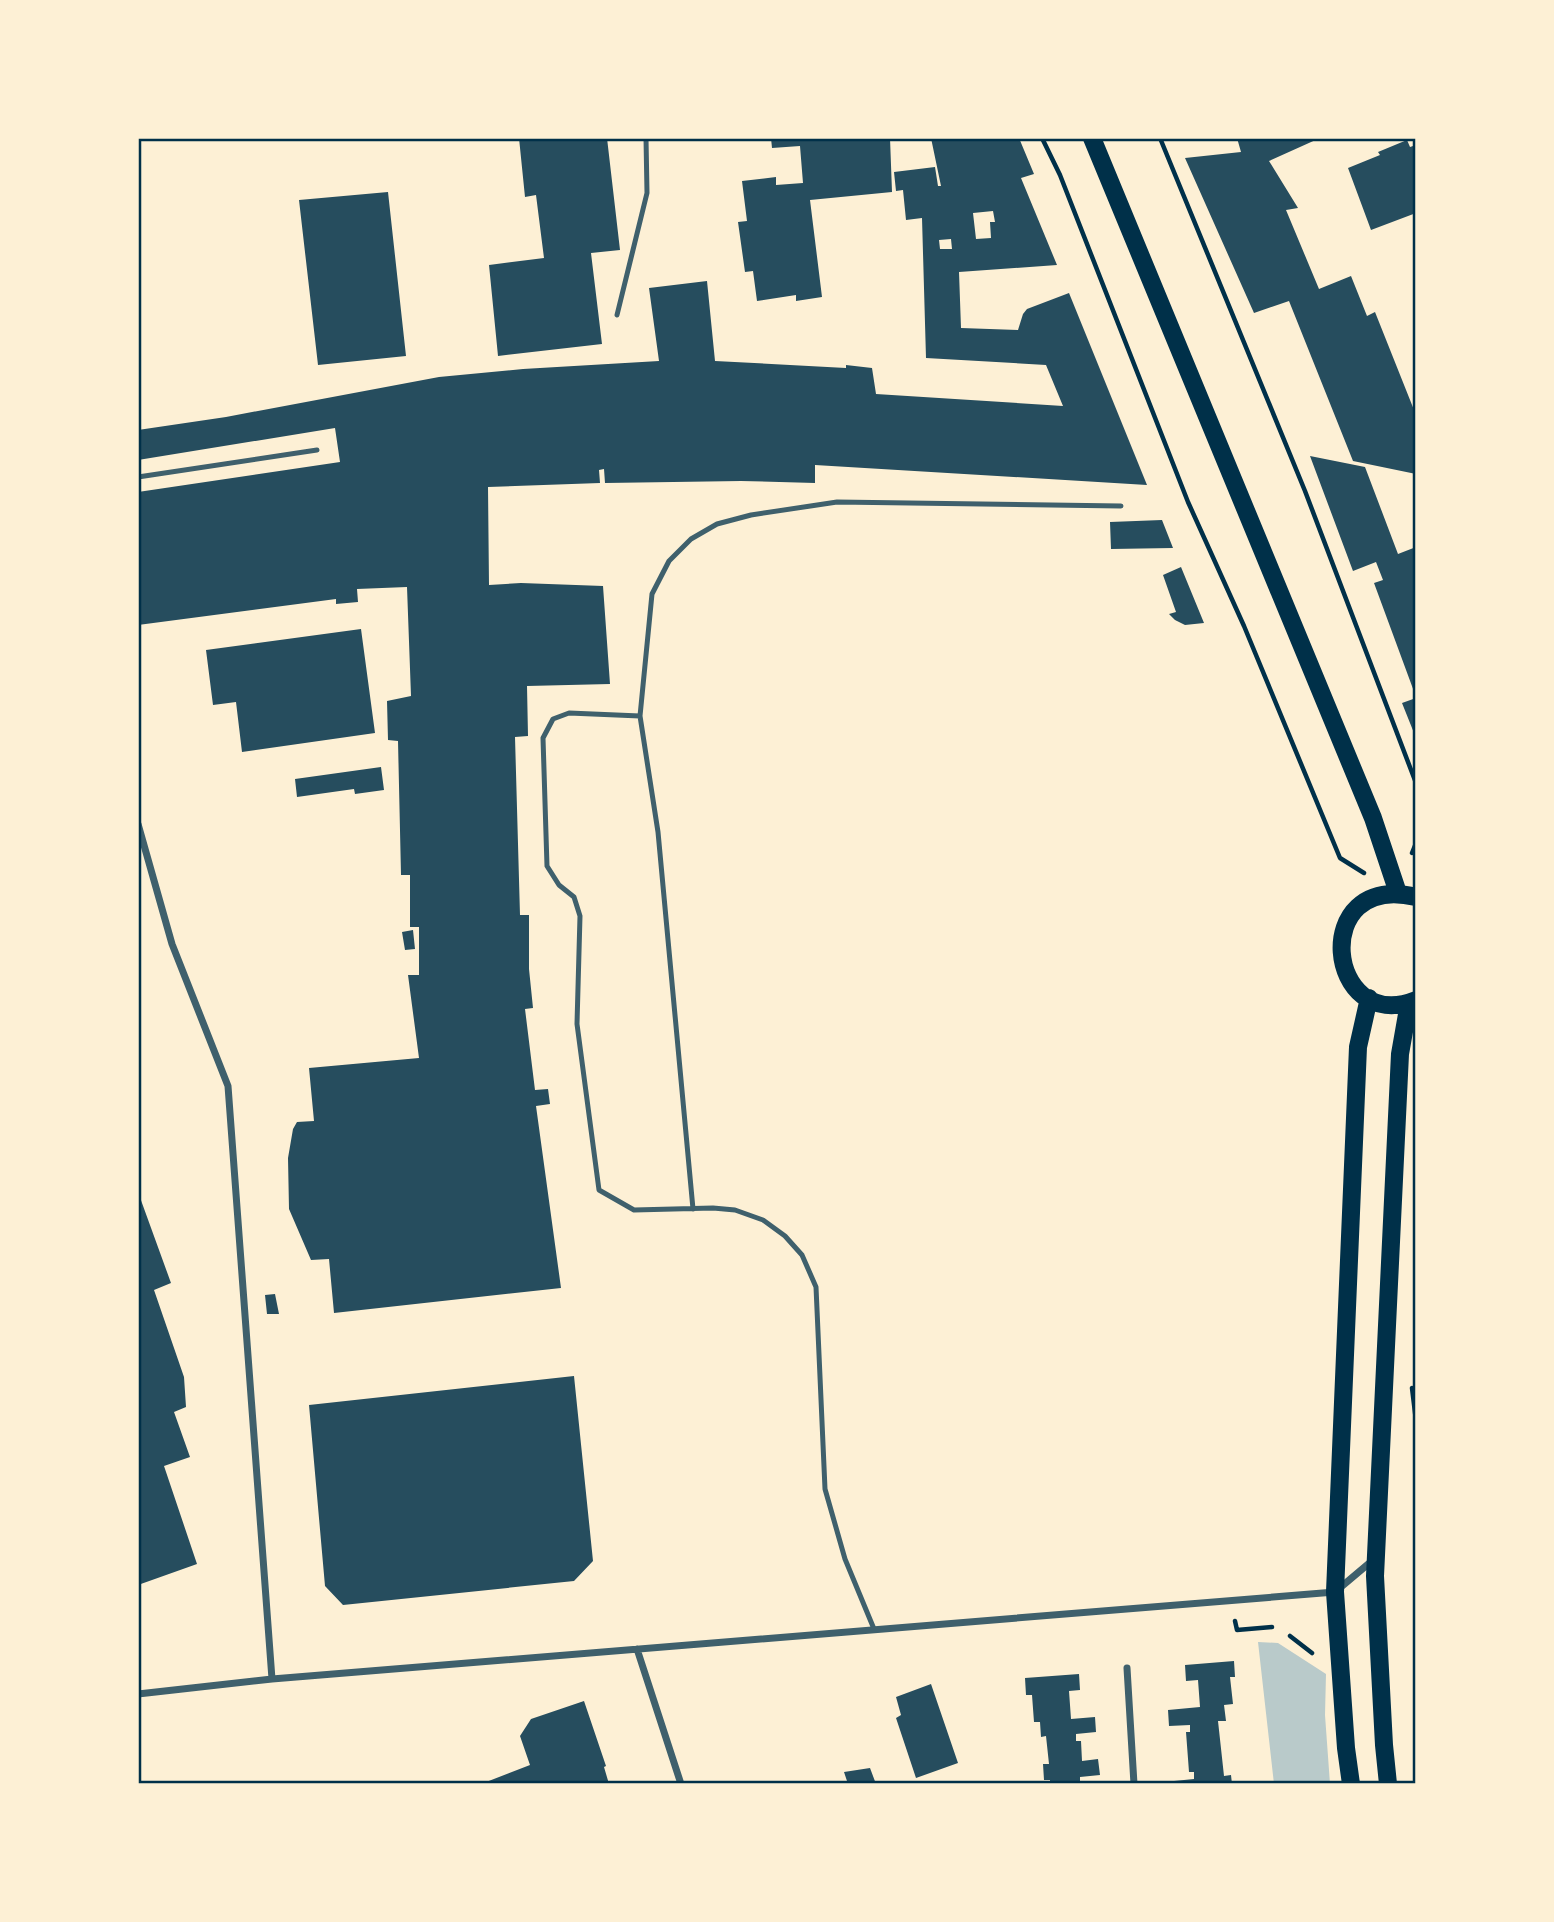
<svg xmlns="http://www.w3.org/2000/svg" width="1554" height="1922" viewBox="0 0 1554 1922" font-family="Lato,sans-serif">
	<rect width="100%" height="100%" fill="#fdf0d5"/>
	<path fill="#b9caca" d="M 1258,1642 L 1278,1643 L 1326,1674 L 1325,1715 L 1330,1784 L 1274,1784 Z"/>
	<path fill="#264d5e" fill-rule="evenodd" d="M 519,138 L 607,138 L 620,250 L 591,253 L 602,344 L 498,356 L 489,265 L 544,258 L 536,195 L 525,197 Z
		M 771,138 L 890,138 L 892,192 L 810,200 L 822,297 L 796,301 L 796,295 L 757,301 L 753,271 L 745,272 L 738,222 L 747,221 L 742,181 L 776,177 L 776,185 L 803,183 L 800,146 L 772,148 Z
		M 931,138 L 1019,138 L 1034,174 L 1021,178 L 1057,265 L 959,272 L 961,328 L 1018,330 L 1023,314 L 1027,309 L 1069,293 L 1147,485 L 815,465 L 815,483 L 741,481 L 605,483 L 604,469 L 599,470 L 600,483 L 488,487 L 489,585 L 521,583 L 603,586 L 610,684 L 527,686 L 528,736 L 515,737 L 520,915 L 529,915 L 529,969 L 533,1008 L 525,1009 L 535,1090 L 548,1089 L 550,1104 L 536,1106 L 561,1288 L 334,1313 L 329,1259 L 311,1260 L 289,1209 L 288,1158 L 293,1129 L 297,1122 L 314,1121 L 309,1068 L 419,1058 L 408,975 L 419,975 L 419,927 L 410,927 L 410,875 L 401,875 L 398,741 L 388,740 L 387,701 L 411,696 L 407,587 L 357,589 L 358,602 L 336,604 L 336,599 L 138,625 L 138,492 L 340,462 L 335,428 L 138,460 L 138,430 L 226,417 L 439,377 L 523,369 L 659,361 L 649,288 L 707,281 L 715,361 L 846,368 L 846,365 L 872,368 L 876,394 L 1063,406 L 1046,365 L 926,358 L 922,218 L 906,220 L 903,190 L 896,191 L 894,172 L 935,167 L 938,186 L 941,186 ZM 993,211 L 995,222 L 990,222 L 991,238 L 976,239 L 973,213 ZM 951,239 L 952,249 L 940,249 L 939,240 Z
		M 1237,138 L 1320,138 L 1269,161 L 1298,208 L 1286,210 L 1319,289 L 1351,276 L 1367,316 L 1375,312 L 1416,415 L 1416,474 L 1353,461 L 1289,301 L 1254,313 L 1185,158 L 1241,152 Z
		M 1407,140 L 1410,147 L 1416,145 L 1416,213 L 1371,230 L 1348,168 L 1380,155 L 1378,152 Z
		M 388,192 L 406,356 L 318,365 L 299,200 Z
		M 1310,456 L 1365,467 L 1398,554 L 1416,547 L 1416,697 L 1374,583 L 1383,580 L 1376,562 L 1353,571 Z
		M 1162,520 L 1173,548 L 1111,549 L 1110,522 Z
		M 1181,567 L 1204,623 L 1185,625 L 1175,620 L 1169,614 L 1176,612 L 1163,575 Z
		M 361,629 L 375,733 L 242,752 L 236,702 L 213,705 L 206,650 Z
		M 1416,698 L 1416,738 L 1402,703 Z
		M 381,767 L 384,790 L 355,794 L 354,789 L 297,797 L 295,779 Z
		M 413,930 L 415,949 L 405,950 L 402,932 Z
		M 138,1192 L 171,1283 L 154,1290 L 184,1377 L 186,1407 L 174,1412 L 190,1457 L 164,1466 L 197,1564 L 138,1585 Z
		M 275,1294 L 279,1314 L 267,1314 L 265,1295 Z
		M 574,1376 L 593,1561 L 574,1581 L 343,1605 L 325,1586 L 309,1405 Z
		M 1234,1661 L 1235,1677 L 1230,1677 L 1233,1704 L 1224,1705 L 1226,1721 L 1218,1721 L 1224,1776 L 1231,1775 L 1232,1784 L 1174,1784 L 1174,1781 L 1194,1779 L 1194,1772 L 1189,1772 L 1186,1732 L 1190,1732 L 1190,1725 L 1169,1726 L 1168,1710 L 1200,1707 L 1198,1680 L 1186,1681 L 1185,1665 Z
		M 1079,1674 L 1080,1690 L 1069,1691 L 1071,1719 L 1095,1717 L 1096,1732 L 1076,1734 L 1076,1741 L 1081,1741 L 1082,1761 L 1098,1759 L 1100,1775 L 1080,1777 L 1080,1784 L 1050,1784 L 1050,1780 L 1044,1780 L 1043,1764 L 1049,1764 L 1046,1736 L 1041,1737 L 1040,1722 L 1034,1722 L 1032,1695 L 1026,1695 L 1025,1678 Z
		M 931,1684 L 958,1763 L 916,1778 L 896,1718 L 901,1715 L 896,1697 Z
		M 584,1701 L 606,1766 L 604,1767 L 609,1784 L 481,1784 L 530,1765 L 520,1736 L 531,1719 Z
		M 870,1768 L 876,1784 L 848,1784 L 844,1772 Z"/>
	<g fill="none" stroke-linecap="round" stroke-linejoin="round">
		<path stroke="#003049" stroke-width="4.5" d="M 1042,138 L 1060,175 L 1188,502 L 1244,626 L 1340,858 L 1364,873
			M 1160,138 L 1305,491 L 1416,783
			M 1412,853 L 1416,843
			M 1412,1388 L 1416,1421
			M 1235,1621 L 1237,1630 L 1272,1627
			M 1290,1636 L 1312,1653"/>
		<path stroke="#3f606c" stroke-width="5" d="M 617,315 L 647,193 L 646,138
			M 138,477 L 317,450
			M 640,716 L 658,832 L 693,1209
			M 874,1629 L 845,1559 L 825,1489 L 816,1287 L 802,1255 L 785,1236 L 763,1220 L 735,1210 L 713,1208 L 634,1210 L 599,1190 L 577,1024 L 580,916 L 574,897 L 559,885 L 547,866 L 543,738 L 553,719 L 569,713 L 640,716 L 652,594 L 669,561 L 691,539 L 717,524 L 751,515 L 837,502 L 1121,506"/>
		<path stroke="#3f606c" stroke-width="7" d="M 138,824 L 172,944 L 228,1086 L 272,1679
			M 637,1649 L 681,1784
			M 1127,1668 L 1134,1784
			M 138,1694 L 272,1679 L 1335,1592 L 1373,1560"/>
		<path stroke="#003049" stroke-width="18" d="M 1092,138 L 1373,818 L 1398,893
			M 1416,897 C 1308,871 1326,1036 1416,1000
			M 1351,1784 L 1346,1748 L 1335,1592 L 1358,1047 L 1369,998
			M 1388,1784 L 1384,1745 L 1375,1576 L 1400,1054 L 1409,1003"/>
	</g>
	<rect width="1554" height="1922" fill="none" stroke="#fdf0d5" stroke-width="280"/>
	<rect x="140" y="140" width="1274" height="1642" fill="none" stroke="#003049" stroke-width="2.5"/>
</svg>
